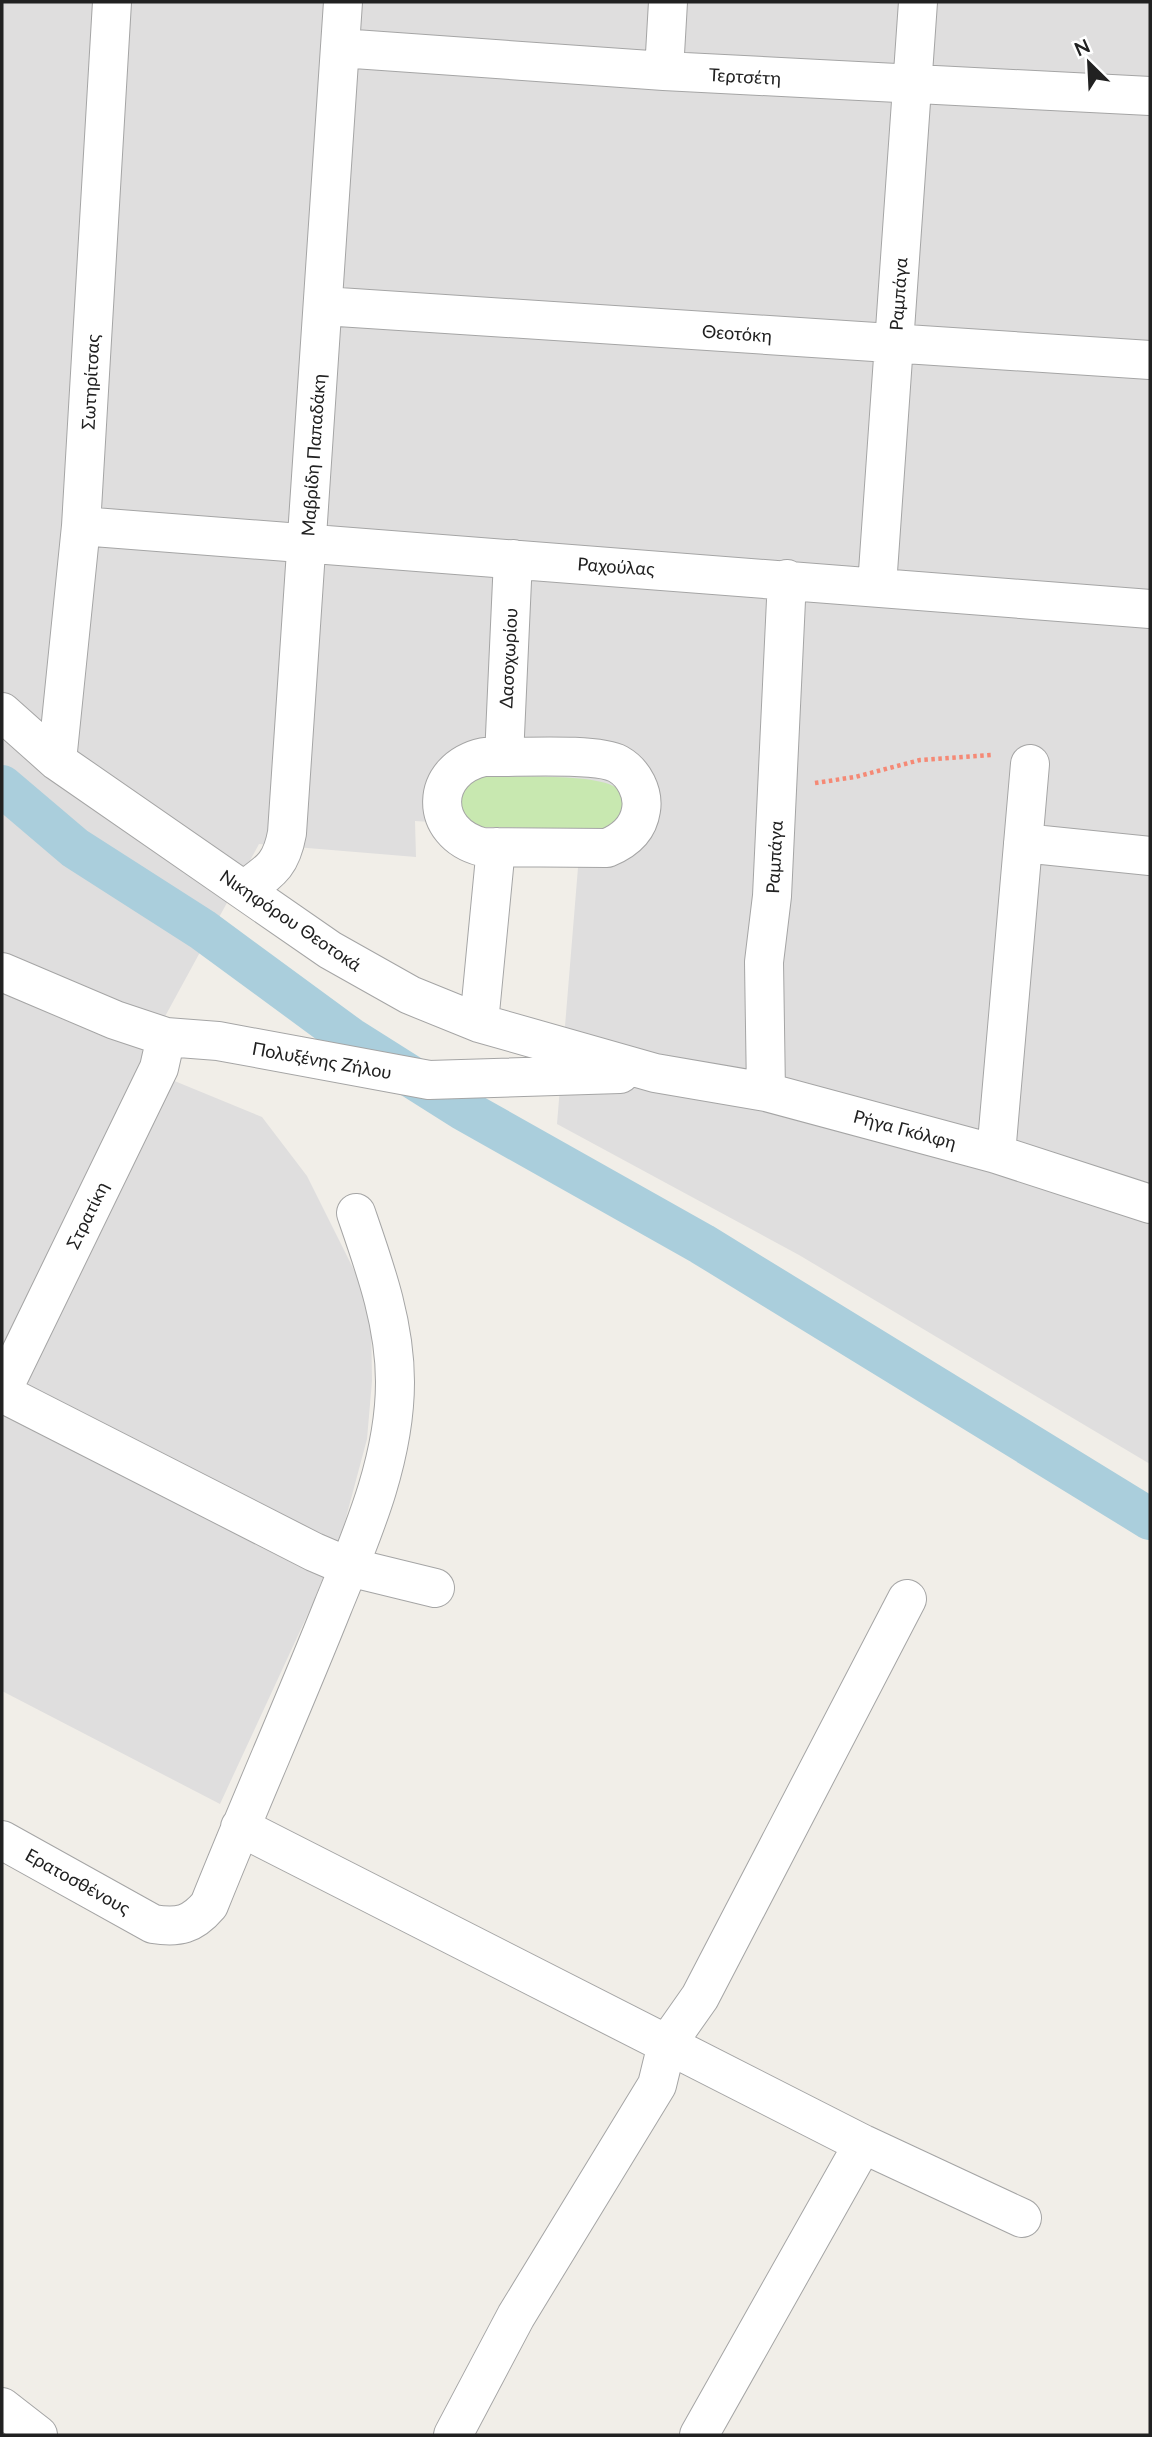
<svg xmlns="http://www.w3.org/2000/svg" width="1152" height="2437" viewBox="0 0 1152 2437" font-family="Lato,sans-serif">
	<rect width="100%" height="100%" fill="#f1eee8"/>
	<path fill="#dfdede" d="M 2,2 L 1150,2 L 1150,1464 L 799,1255 L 557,1124 L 581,831 L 415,821 L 416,857 L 259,844 L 138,1066 L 262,1117 L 307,1176 L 359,1280 L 371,1315 L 372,1381 L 367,1439 L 344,1525 L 313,1603 L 220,1804 L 2,1691 Z"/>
	<path fill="#c8e8b0" d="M 478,777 C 507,777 594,773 615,787 C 623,792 624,802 626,811 L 606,829 L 482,827 L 472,823 L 460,810 L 462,792 Z"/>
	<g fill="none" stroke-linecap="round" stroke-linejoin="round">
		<path stroke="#aacedc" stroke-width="42" d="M 2,786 L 75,848 L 203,930 L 350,1038 L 464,1110 L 702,1244 L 1150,1519"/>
		<g stroke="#a5a5a5" stroke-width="40">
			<path id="minor" d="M 340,48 L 664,71 L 1150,96
				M 664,71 L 668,2
				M 323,306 L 1150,360
				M 81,526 L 1150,609
				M 877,586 L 918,2
				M 2,712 L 57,761 L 330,950 L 410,995 L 479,1023 L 655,1073 L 766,1092 L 996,1154 L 1150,1204
				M 484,757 C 513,758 596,752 618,764 C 634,773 644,793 641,810 C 638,830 624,841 607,848 L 482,847 C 428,833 429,769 484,757 Z
				M 504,757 L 513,559
				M 57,761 L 81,526 L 112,2
				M 1023,843 L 1150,856
				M 244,890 C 270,871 281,866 287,833 L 343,2
				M 2,972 L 115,1020 L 166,1037 L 218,1041 L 429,1080 L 620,1074
				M 479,1023 L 496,847
				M 766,1092 L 764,962 L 772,896 L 787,579
				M 996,1154 L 1030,764
				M 2,1391 L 159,1068 L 166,1037
				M 2,1393 L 314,1552 L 349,1567 L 435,1588
				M 240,1827 L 863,2144 L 1022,2218
				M 2,1840 L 153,1924 C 179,1928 192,1925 209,1905 C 249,1805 293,1706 333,1606 C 362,1535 395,1460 395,1382 C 395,1323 375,1268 356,1213
				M 2,2407 L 38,2435
				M 453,2435 L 516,2316 L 657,2085 L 667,2044 L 700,1997 L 907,1599
				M 699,2435 L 863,2144"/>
		</g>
		<path stroke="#f58975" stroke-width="4.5" stroke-dasharray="3.5 3.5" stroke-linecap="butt" d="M 815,783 L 855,777 L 920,760 L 992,755"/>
		<use href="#minor" stroke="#fff" stroke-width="38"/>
	</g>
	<g text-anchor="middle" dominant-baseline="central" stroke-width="7" stroke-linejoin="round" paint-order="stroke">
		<g font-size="18" fill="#212121" stroke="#fff">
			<text transform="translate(745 76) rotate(3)">Τερτσέτη</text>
			<text transform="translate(898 294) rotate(-86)">Ραμπάγα</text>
			<text transform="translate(737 333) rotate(4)">Θεοτόκη</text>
			<text transform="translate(90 382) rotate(-87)">Σωτηρίτσας</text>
			<text transform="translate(313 455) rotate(-86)">Μαβρίδη Παπαδάκη</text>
			<text transform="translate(616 566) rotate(4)">Ραχούλας</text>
			<text transform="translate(508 658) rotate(-87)">Δασοχωρίου</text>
			<text transform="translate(774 857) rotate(-87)">Ραμπάγα</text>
			<text transform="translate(291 920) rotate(34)">Νικηφόρου Θεοτοκά</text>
			<text transform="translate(322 1060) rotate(10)">Πολυξένης Ζήλου</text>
			<text transform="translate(905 1129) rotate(15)">Ρήγα Γκόλφη</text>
			<text transform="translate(87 1215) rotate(-64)">Στρατίκη</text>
			<text transform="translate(78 1881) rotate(29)">Ερατοσθένους</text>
		</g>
	</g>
	<rect width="1152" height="2437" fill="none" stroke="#212121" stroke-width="7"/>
	<g transform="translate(1089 63) rotate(336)" stroke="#ffffff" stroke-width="5" paint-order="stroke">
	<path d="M0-5L12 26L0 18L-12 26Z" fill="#212121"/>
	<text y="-10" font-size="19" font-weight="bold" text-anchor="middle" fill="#212121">N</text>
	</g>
</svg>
